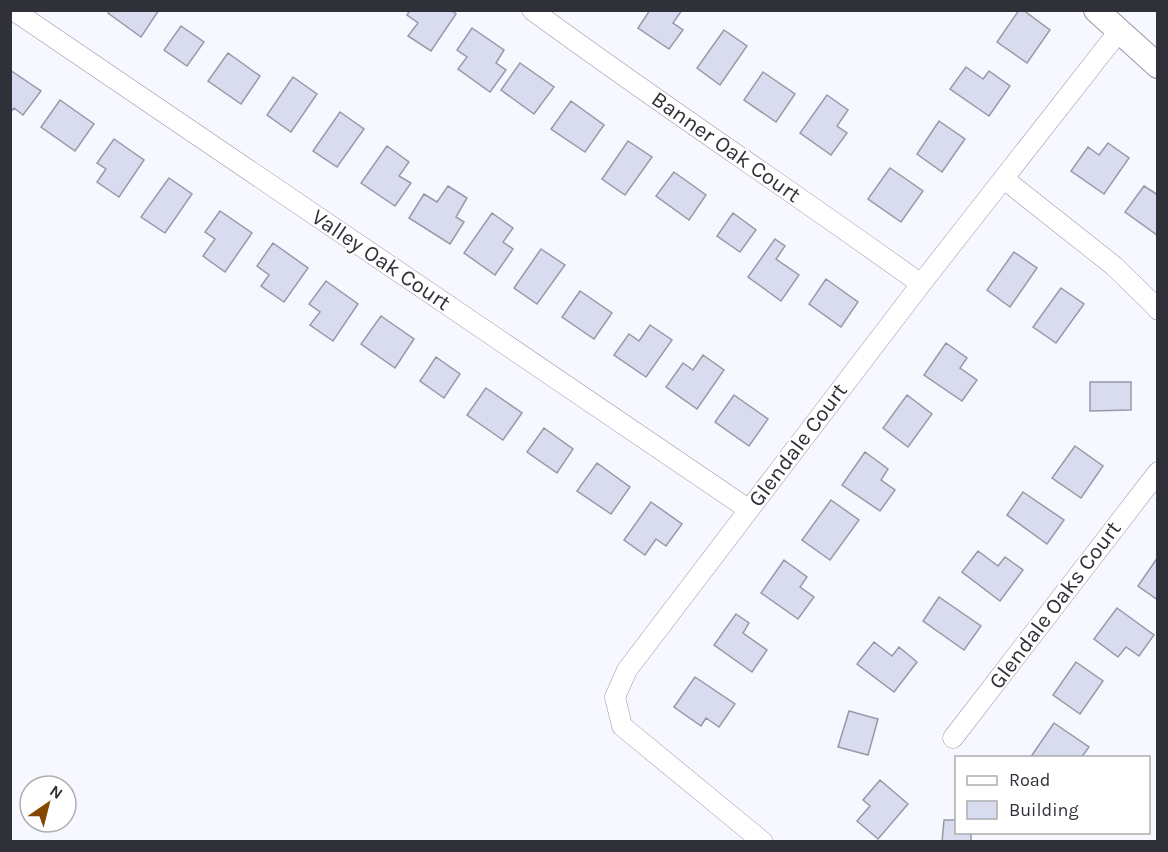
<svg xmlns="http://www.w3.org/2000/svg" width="1168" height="852" viewBox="0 0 1168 852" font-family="Karla,sans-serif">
	<rect width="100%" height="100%" fill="#f6f7ff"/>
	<path fill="#d9dcee" stroke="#9699a9" stroke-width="1.5" d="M 110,10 L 159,10 L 141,37 L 108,13 Z
		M 410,10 L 451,10 L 456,14 L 431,51 L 408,36 L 418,23 L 407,15 Z
		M 650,10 L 682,10 L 673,23 L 683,30 L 669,49 L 638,28 Z
		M 1019,10 L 1023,10 L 1050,30 L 1027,63 L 997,42 Z
		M 181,26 L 204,42 L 187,66 L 164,50 Z
		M 472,28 L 504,50 L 496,63 L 506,70 L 490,92 L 458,69 L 467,57 L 457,50 Z
		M 724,30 L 747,46 L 720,85 L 697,68 Z
		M 228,53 L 260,76 L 241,104 L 208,81 Z
		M 520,63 L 554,87 L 534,114 L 501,90 Z
		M 966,67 L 983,79 L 989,71 L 1010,86 L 989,116 L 950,89 Z
		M 10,70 L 41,91 L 23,115 L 14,108 L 10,113 Z
		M 763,72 L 795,94 L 776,122 L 744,100 Z
		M 293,77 L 317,94 L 291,132 L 267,115 Z
		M 827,95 L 848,110 L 837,126 L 847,133 L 831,155 L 800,133 Z
		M 60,100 L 94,124 L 75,151 L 41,127 Z
		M 571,101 L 604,125 L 585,152 L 551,129 Z
		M 340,112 L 364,129 L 337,167 L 313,151 Z
		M 939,121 L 965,139 L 942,172 L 917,154 Z
		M 114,139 L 144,160 L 119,197 L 97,182 L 106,169 L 97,163 Z
		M 628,141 L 652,157 L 625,195 L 602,179 Z
		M 1108,143 L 1129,158 L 1104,194 L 1071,171 L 1088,147 L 1099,155 Z
		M 387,146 L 409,162 L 399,176 L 411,183 L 395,206 L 361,183 Z
		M 890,168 L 923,191 L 901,222 L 868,199 Z
		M 674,172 L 706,195 L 689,220 L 656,196 Z
		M 169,178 L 192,194 L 165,233 L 141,217 Z
		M 448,186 L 467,198 L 456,217 L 464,222 L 450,244 L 409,218 L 424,194 L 437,202 Z
		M 1144,186 L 1158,195 L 1157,235 L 1125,212 Z
		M 220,211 L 252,233 L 225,272 L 203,256 L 215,239 L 205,232 Z
		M 492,213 L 513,228 L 503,242 L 513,249 L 495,275 L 464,253 Z
		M 733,213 L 756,230 L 740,252 L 717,236 Z
		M 775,239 L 785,246 L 776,259 L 799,275 L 781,301 L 748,277 Z
		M 273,243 L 308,268 L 284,302 L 261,286 L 269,275 L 257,266 Z
		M 541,249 L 565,265 L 537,304 L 514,288 Z
		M 1014,252 L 1037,268 L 1010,307 L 987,290 Z
		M 826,279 L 858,302 L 841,327 L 809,304 Z
		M 326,281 L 358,304 L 333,341 L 310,325 L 320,312 L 309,304 Z
		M 1061,288 L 1084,304 L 1056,343 L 1033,327 Z
		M 580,291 L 612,313 L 594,339 L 562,317 Z
		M 381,316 L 414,339 L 395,368 L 361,344 Z
		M 650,325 L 672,340 L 646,377 L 614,355 L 629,334 L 639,341 Z
		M 946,343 L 967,358 L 960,368 L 977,380 L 962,401 L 924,375 Z
		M 703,355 L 724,370 L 697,409 L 666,387 L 683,363 L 693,370 Z
		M 436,357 L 460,374 L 444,398 L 420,381 Z
		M 1090,382 L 1131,382 L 1131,410 L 1090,411 Z
		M 486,388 L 522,413 L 503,440 L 467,415 Z
		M 734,395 L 768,419 L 749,446 L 715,422 Z
		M 907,395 L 932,414 L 908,447 L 883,428 Z
		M 544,428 L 573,449 L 557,473 L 527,452 Z
		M 1075,446 L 1103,466 L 1081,498 L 1052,478 Z
		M 865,452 L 888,469 L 881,480 L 895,490 L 880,511 L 842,485 Z
		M 597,463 L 630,487 L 611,514 L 577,491 Z
		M 1023,492 L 1064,520 L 1047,544 L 1007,515 Z
		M 831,500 L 859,520 L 830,560 L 802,540 Z
		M 651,502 L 682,524 L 666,546 L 656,539 L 645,555 L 624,540 Z
		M 978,551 L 998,566 L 1005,557 L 1023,570 L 1000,601 L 962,572 Z
		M 1158,557 L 1158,600 L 1138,586 Z
		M 784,560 L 807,577 L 800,587 L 814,597 L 798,619 L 761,593 Z
		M 939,597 L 981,626 L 964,650 L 923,621 Z
		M 1117,608 L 1154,635 L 1139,656 L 1126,647 L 1118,657 L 1094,639 Z
		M 736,614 L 749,623 L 743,633 L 767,650 L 752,672 L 714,645 Z
		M 874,642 L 892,656 L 899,647 L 917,662 L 894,692 L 857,664 Z
		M 1076,662 L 1103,681 L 1080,714 L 1053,695 Z
		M 695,677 L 735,704 L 719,727 L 706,718 L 701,726 L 674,707 Z
		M 849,711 L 878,719 L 868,755 L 838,747 Z
		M 1054,723 L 1089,747 L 1081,758 L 1030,758 Z
		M 880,780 L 908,804 L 878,839 L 857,821 L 870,806 L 863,800 Z
		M 944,820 L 956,820 L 956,832 L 971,832 L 971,842 L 942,842 Z"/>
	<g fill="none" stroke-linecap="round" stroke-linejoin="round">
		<g stroke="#9799aa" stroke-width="21">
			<path id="minor" d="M 13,10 L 748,509
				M 532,10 C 660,104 792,191 921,284
				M 1004,179 L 1114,266 L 1156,307 L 1158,310
				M 953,738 L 1158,472
				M 763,842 L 622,726 L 615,697 L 627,670 L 921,284 L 1119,31"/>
		</g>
		<g stroke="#9799aa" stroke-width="26">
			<path id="tertiary" d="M 1096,10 L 1158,66"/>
		</g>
		<use href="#minor" stroke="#fff" stroke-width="20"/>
		<use href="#tertiary" stroke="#fff" stroke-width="24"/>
	</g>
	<g text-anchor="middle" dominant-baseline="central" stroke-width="4.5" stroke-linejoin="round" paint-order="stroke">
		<g font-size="22" fill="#303138" stroke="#fff">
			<text transform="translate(726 147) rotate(35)">Banner Oak Court</text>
			<text transform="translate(381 260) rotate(34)">Valley Oak Court</text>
			<text transform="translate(798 445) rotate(-53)">Glendale Court</text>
			<text transform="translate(1055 605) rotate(-53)">Glendale Oaks Court</text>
		</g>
	</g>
	<rect width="1168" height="852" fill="none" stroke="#303138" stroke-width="24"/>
	<rect x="955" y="756" width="195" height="78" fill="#ffffff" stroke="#acadaf" stroke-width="1.5"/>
	<rect x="967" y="776" width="30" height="9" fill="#ffffff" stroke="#acadaf" stroke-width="1.5"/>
	<text x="1009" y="786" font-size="18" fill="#303138">Road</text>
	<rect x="967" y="801" width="30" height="18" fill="#d9dcee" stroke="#acadaf" stroke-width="1.5"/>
	<text x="1009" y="816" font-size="18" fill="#303138">Building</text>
	<g transform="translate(48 804) rotate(35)"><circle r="28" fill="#ffffff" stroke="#acadaf" stroke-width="1.5"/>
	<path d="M0-4.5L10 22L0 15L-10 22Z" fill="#834700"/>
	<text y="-9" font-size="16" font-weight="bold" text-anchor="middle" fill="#303138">N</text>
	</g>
</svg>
